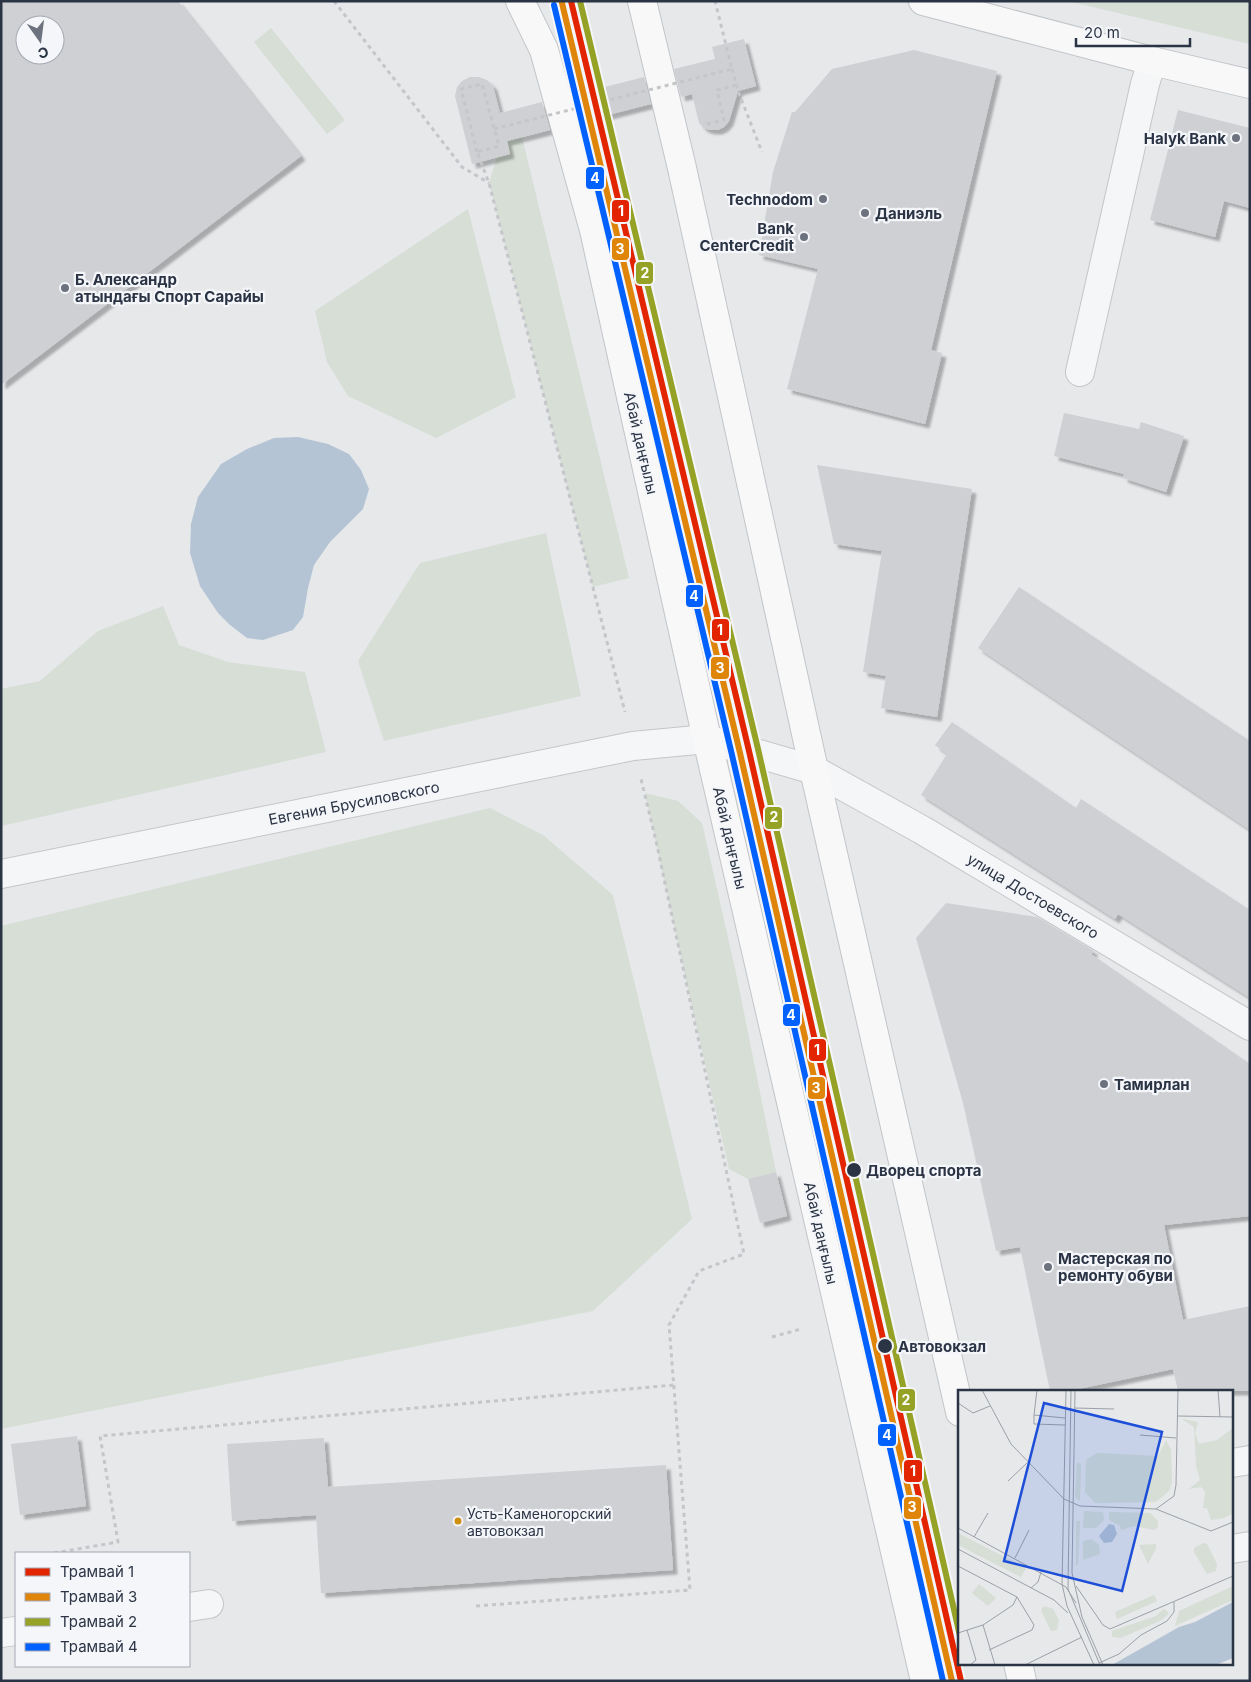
<svg xmlns="http://www.w3.org/2000/svg" width="1251" height="1682" viewBox="0 0 1251 1682" font-family="Inter,sans-serif">
	<defs>
		<filter id="shadow"><feDropShadow dx="4.5" dy="4.5" stdDeviation="1" flood-color="#0004"/></filter>
	</defs>
	<rect width="100%" height="100%" fill="#e6e8ea"/>
	<path fill="#d6ded6" d="M 1067,1 L 1250,1 L 1250,44 Z
		M 271,28 L 345,120 L 327,134 L 254,42 Z
		M 522,137 L 629,578 L 593,587 L 489,183 L 497,157 L 510,154 L 507,141 Z
		M 468,209 L 516,397 L 436,438 L 348,396 L 327,362 L 315,311 Z
		M 546,533 L 581,696 L 384,741 L 358,661 L 420,563 Z
		M 163,606 L 179,645 L 228,662 L 305,672 L 326,752 L 1,826 L 1,689 L 40,681 L 98,631 Z
		M 645,793 L 678,801 L 702,823 L 736,973 L 776,1172 L 748,1179 L 729,1169 L 687,985 Z
		M 490,808 L 543,835 L 613,895 L 692,1219 L 593,1311 L 1,1429 L 1,926 Z"/>
	<path fill="#b4c4d5" d="M 298,437 L 328,444 L 349,454 L 361,470 L 369,489 L 363,509 L 330,542 L 314,565 L 308,588 L 303,617 L 293,630 L 263,640 L 247,638 L 230,625 L 218,613 L 200,586 L 190,553 L 191,524 L 198,497 L 221,464 L 247,449 L 274,438 Z"/>
	<path fill="#ced0d3" fill-rule="evenodd" filter="url(#shadow)" d="M 1,1 L 178,1 L 301,156 L 1,385 ZM 25,25 L 55,25 L 55,55 L 25,55 Z
		M 744,39 L 756,86 L 738,91 L 729,121 L 724,127 L 718,130 L 710,130 L 704,128 L 699,123 L 692,94 L 681,97 L 674,69 L 715,59 L 712,47 Z
		M 914,50 L 997,71 L 931,350 L 942,353 L 925,424 L 787,389 L 818,269 L 759,255 L 773,172 L 792,112 L 795,112 L 832,69 Z
		M 470,77 L 479,77 L 487,80 L 493,86 L 500,113 L 542,102 L 550,130 L 507,141 L 510,154 L 472,164 L 455,96 L 457,87 L 462,81 Z
		M 644,77 L 651,104 L 580,122 L 573,95 Z
		M 1178,110 L 1250,128 L 1250,208 L 1224,201 L 1215,237 L 1150,220 Z
		M 1064,413 L 1139,429 L 1141,422 L 1184,436 L 1166,492 L 1123,478 L 1124,474 L 1054,456 Z
		M 817,465 L 972,489 L 937,717 L 881,708 L 886,676 L 863,672 L 882,551 L 834,544 Z
		M 1019,587 L 1250,741 L 1250,830 L 978,648 Z
		M 952,722 L 1076,808 L 1081,799 L 1250,910 L 1250,998 L 1118,914 L 1115,919 L 921,795 L 947,754 L 935,745 Z
		M 946,903 L 1037,917 L 1094,951 L 1091,954 L 1250,1064 L 1250,1216 L 1164,1225 L 1183,1320 L 1250,1306 L 1250,1391 L 1178,1391 L 1173,1369 L 1069,1391 L 1050,1391 L 1020,1247 L 996,1251 L 963,1103 L 916,938 Z
		M 776,1172 L 787,1216 L 760,1223 L 748,1179 Z
		M 77,1436 L 86,1506 L 20,1515 L 11,1444 Z
		M 324,1438 L 328,1487 L 666,1465 L 673,1570 L 321,1593 L 316,1515 L 232,1521 L 227,1444 Z"/>
	<g fill="none" stroke-linecap="round" stroke-linejoin="round">
		<g stroke="#c4c6c8" stroke-width="30">
			<path id="minor" d="M 1080,372 L 1145,84 L 1152,61
				M 1,874 L 633,746 L 707,739 L 814,770 L 922,830 L 1250,1026
				M 1232,1463 L 1250,1460
				M 1232,1549 L 1250,1546
				M 189,1607 L 209,1604
				M 1,1633 L 16,1631"/>
		</g>
		<g stroke="#c2c5c8" stroke-width="30">
			<path id="major" d="M 520,1 L 544,50 L 594,230 L 707,739 L 925,1681
				M 642,1 L 682,168 L 814,770 L 960,1412
				M 923,1 L 1152,61 L 1250,84
				M 1018,1663 L 1022,1681"/>
		</g>
		<path stroke="#c5c6ca" stroke-width="3" stroke-dasharray="4 4" stroke-linecap="butt" d="M 334,1 L 462,167 L 489,183
			M 732,69 L 738,91 L 762,152
			M 707,124 L 724,120 L 717,90 L 736,85
			M 477,152 L 461,89 L 482,84 L 499,146 L 477,152 L 489,183 L 625,712
			M 772,1337 L 801,1329
			M 54,1553 L 118,1542 L 100,1436 L 674,1385
			M 476,1606 L 690,1590 L 669,1325 L 699,1271 L 744,1254 L 656,841 L 641,779"/>
		<use href="#minor" stroke="#f5f6f7" stroke-width="28"/>
		<use href="#major" stroke="#f8f8f8" stroke-width="28"/>
		<path stroke="#c5c6ca" stroke-width="3" stroke-dasharray="4 4" stroke-linecap="butt" d="M 494,129 L 732,69 L 715,1"/>
		<g stroke="#f4f6f9" stroke-width="10">
			<path id="tram-1" d="M 571,1 L 749,751 L 961,1681"/>
		</g>
		<g stroke="#f4f6f9" stroke-width="10">
			<path id="tram-2" d="M 562,3 L 740,753 L 952,1681"/>
		</g>
		<g stroke="#f4f6f9" stroke-width="10">
			<path id="tram-3" d="M 580,1 L 758,749 L 960,1636"/>
		</g>
		<g stroke="#f4f6f9" stroke-width="10">
			<path id="tram-4" d="M 554,5 L 732,755 L 943,1681"/>
		</g>
		<use href="#tram-1" stroke="#e32400" stroke-width="6"/>
		<use href="#tram-2" stroke="#df850a" stroke-width="6"/>
		<use href="#tram-3" stroke="#95a225" stroke-width="6"/>
		<use href="#tram-4" stroke="#0061ff" stroke-width="6"/>
	</g>
	<g fill="#6c737f" stroke="#f4f6f9" stroke-width="2">
		<circle cx="1236" cy="138" r="5"/>
		<circle cx="823" cy="199" r="5"/>
		<circle cx="865" cy="213" r="5"/>
		<circle cx="804" cy="237" r="5"/>
		<circle cx="65" cy="288" r="5"/>
		<circle cx="1104" cy="1084" r="5"/>
		<circle cx="1048" cy="1267" r="5"/>
	</g>
	<g fill="#2b3445" stroke="#f4f6f9" stroke-width="2">
		<circle cx="854" cy="1170" r="8"/>
		<circle cx="885" cy="1346" r="8"/>
	</g>
	<circle fill="#ce8f0e" stroke="#f4f6f9" stroke-width="2" cx="458" cy="1521" r="4.5"/>
	<g text-anchor="middle" dominant-baseline="central" stroke-width="4.5" stroke-linejoin="round" paint-order="stroke">
		<g font-size="14" fill="#2b3445" stroke="#f4f6f9" text-anchor="start">
			<text x="467" y="1513">Усть-Каменогорский<tspan x="467" dy="17">автовокзал</tspan></text>
		</g>
		<g font-size="15" font-weight="bold" fill="#2b3445" stroke="#f4f6f9" text-anchor="start">
			<text x="1226" y="138" text-anchor="end">Halyk Bank</text>
			<text x="813" y="199" text-anchor="end">Technodom</text>
			<text x="875" y="213">Даниэль</text>
			<text x="794" y="228" text-anchor="end">Bank<tspan x="794" dy="17">CenterCredit</tspan></text>
			<text x="75" y="279">Б. Александр<tspan x="75" dy="17">атындағы Спорт Сарайы</tspan></text>
			<text x="1114" y="1084">Тамирлан</text>
			<text x="1058" y="1258">Мастерская по<tspan x="1058" dy="17">ремонту обуви</tspan></text>
		</g>
		<g font-size="15" fill="#2b3445" stroke="#f4f6f9">
			<text transform="translate(641 443) rotate(77)">Абай даңғылы</text>
			<text transform="translate(354 803) rotate(-11)">Евгения Брусиловского</text>
			<text transform="translate(730 838) rotate(77)">Абай даңғылы</text>
			<text transform="translate(1033 896) rotate(31)">улица Достоевского</text>
			<text transform="translate(821 1233) rotate(77)">Абай даңғылы</text>
		</g>
		<g font-size="15" font-weight="bold" fill="#2b3445" stroke="#f4f6f9" text-anchor="start">
			<text x="866" y="1170">Дворец спорта</text>
			<text x="898" y="1346">Автовокзал</text>
		</g>
	</g>
	<g transform="translate(958 1390)">
		<rect width="275" height="275" fill="#e6e8ea"/>
		<path d="M 224,29 L 240,32 L 237,43 L 241,54 L 259,50 L 275,38 L 275,123 L 266,128 L 253,130 L 249,118 L 245,118 L 247,102 L 243,97 L 231,99 L 242,90 L 238,76 L 236,37 ZM 208,50 L 213,59 L 214,92 L 211,101 L 198,112 L 137,113 L 127,102 L 128,70 L 139,63 L 200,66 ZM 119,72 L 123,74 L 122,111 L 117,107 ZM 126,121 L 145,122 L 146,130 L 138,138 L 125,138 ZM 151,122 L 192,123 L 200,131 L 200,137 L 196,140 L 176,136 L 163,140 L 162,136 L 151,130 ZM 118,131 L 122,131 L 120,175 L 118,175 ZM 0,143 L 68,178 L 63,187 L 0,155 ZM 133,149 L 141,155 L 142,164 L 125,170 L 125,151 ZM 245,153 L 249,154 L 259,174 L 258,181 L 249,184 L 236,162 L 236,158 ZM 198,154 L 198,159 L 190,174 L 181,155 ZM 21,194 L 38,208 L 30,216 L 14,203 ZM 275,196 L 275,210 L 217,236 L 221,221 ZM 196,205 L 199,211 L 159,229 L 157,222 ZM 86,216 L 95,219 L 101,230 L 99,240 L 93,241 L 83,220 ZM 206,219 L 211,223 L 204,230 L 163,248 L 154,247 L 154,241 L 198,226 Z" fill="#d6ded6"/>
		<path d="M 151,134 L 156,135 L 159,144 L 154,152 L 146,153 L 141,146 ZM 275,212 L 275,268 L 258,275 L 154,275 L 221,237 L 237,232 Z" fill="#b4c4d5"/>
		<path fill="none" stroke="#9ba0a8" stroke-width="1" d="M 24,0 L 53,54 L 106,109 L 122,116 L 198,119 L 216,106 L 218,95 L 220,0M 79,0 L 76,25 L 107,28M 108,0 L 104,194 L 109,216 L 136,275M 113,0 L 110,199 L 142,275M 117,0 L 114,183 L 124,227 L 145,275M 260,0 L 262,27M 0,13 L 15,23 L 32,16M 117,18 L 156,19M 76,25 L 76,34 L 107,35M 220,26 L 275,27M 182,45 L 218,48M 50,91 L 69,73M 198,119 L 253,141 L 275,132M 0,138 L 108,197 L 118,213M 16,147 L 30,123M 0,159 L 96,210 L 110,223M 57,168 L 71,140M 0,176 L 59,207 L 76,235 L 74,240 L 31,260M 118,196 L 145,235 L 152,239 L 275,186M 73,198 L 80,192 L 83,182M 25,235 L 37,275M 9,240 L 18,270 L 12,275M 0,243 L 25,235 L 55,215 L 59,207M 141,273 L 161,264 L 183,245 L 209,231 L 216,222 L 216,212M 67,275 L 124,247"/>
		<path fill="#1d4ed8" fill-opacity="0.15" stroke="#1d4ed8" stroke-width="2.5" d="M 86,13 L 204,42 L 164,201 L 46,171 Z"/>
		<rect width="275" height="275" fill="none" stroke="#2b3445" stroke-width="2.5"/>
	</g>
	<g stroke="#f4f6f9" stroke-width="2">
		<rect x="585" y="166" width="20" height="24" rx="5" fill="#0061ff"/>
		<rect x="611" y="199" width="19" height="24" rx="5" fill="#e32400"/>
		<rect x="611" y="237" width="19" height="24" rx="5" fill="#df850a"/>
		<rect x="635" y="261" width="19" height="24" rx="5" fill="#95a225"/>
		<rect x="685" y="584" width="19" height="24" rx="5" fill="#0061ff"/>
		<rect x="711" y="618" width="19" height="24" rx="5" fill="#e32400"/>
		<rect x="710" y="656" width="20" height="24" rx="5" fill="#df850a"/>
		<rect x="764" y="806" width="19" height="24" rx="5" fill="#95a225"/>
		<rect x="782" y="1003" width="19" height="24" rx="5" fill="#0061ff"/>
		<rect x="808" y="1038" width="19" height="24" rx="5" fill="#e32400"/>
		<rect x="807" y="1076" width="19" height="24" rx="5" fill="#df850a"/>
		<rect x="897" y="1388" width="19" height="24" rx="5" fill="#95a225"/>
		<rect x="877" y="1423" width="20" height="24" rx="5" fill="#0061ff"/>
		<rect x="903" y="1459" width="20" height="24" rx="5" fill="#e32400"/>
		<rect x="903" y="1496" width="19" height="24" rx="5" fill="#df850a"/>
	</g>
	<g font-size="14" text-anchor="middle" font-weight="bold" fill="#fff">
		<text x="595" y="183">4</text>
		<text x="621" y="216">1</text>
		<text x="620" y="254">3</text>
		<text x="645" y="278">2</text>
		<text x="694" y="601">4</text>
		<text x="720" y="635">1</text>
		<text x="720" y="673">3</text>
		<text x="774" y="822">2</text>
		<text x="791" y="1020">4</text>
		<text x="817" y="1055">1</text>
		<text x="816" y="1093">3</text>
		<text x="906" y="1405">2</text>
		<text x="887" y="1440">4</text>
		<text x="913" y="1476">1</text>
		<text x="912" y="1512">3</text>
	</g>
	<rect width="1251" height="1682" fill="none" stroke="#2b3445" stroke-width="5"/>
	<rect x="15" y="1552" width="175" height="115" fill="#f4f6f9" stroke="#a4a8b1"/>
	<rect x="25" y="1568" width="25" height="8" fill="#e32400" stroke="#a4a8b1"/>
	<text x="60" y="1577" font-size="15" fill="#2b3445">Трамвай 1</text>
	<rect x="25" y="1593" width="25" height="8" fill="#df850a" stroke="#a4a8b1"/>
	<text x="60" y="1602" font-size="15" fill="#2b3445">Трамвай 3</text>
	<rect x="25" y="1618" width="25" height="8" fill="#95a225" stroke="#a4a8b1"/>
	<text x="60" y="1627" font-size="15" fill="#2b3445">Трамвай 2</text>
	<rect x="25" y="1643" width="25" height="8" fill="#0061ff" stroke="#a4a8b1"/>
	<text x="60" y="1652" font-size="15" fill="#2b3445">Трамвай 4</text>
	<g transform="translate(40 40) rotate(166)"><circle r="24" fill="#f4f6f9" stroke="#a4a8b1"/>
	<path d="M0-4L9 19L0 12L-9 19Z" fill="#6c737f"/>
	<text y="-8" font-size="14" font-weight="bold" text-anchor="middle" fill="#2b3445">С</text>
	</g>
	<path d="M1076 38v8h114v-8" fill="none" stroke="#2b3445" stroke-width="2.5"/>
	<text x="1084" y="38" font-size="15" fill="#2b3445" stroke="#f4f6f9" stroke-width="4" paint-order="stroke">20 m</text>
</svg>
